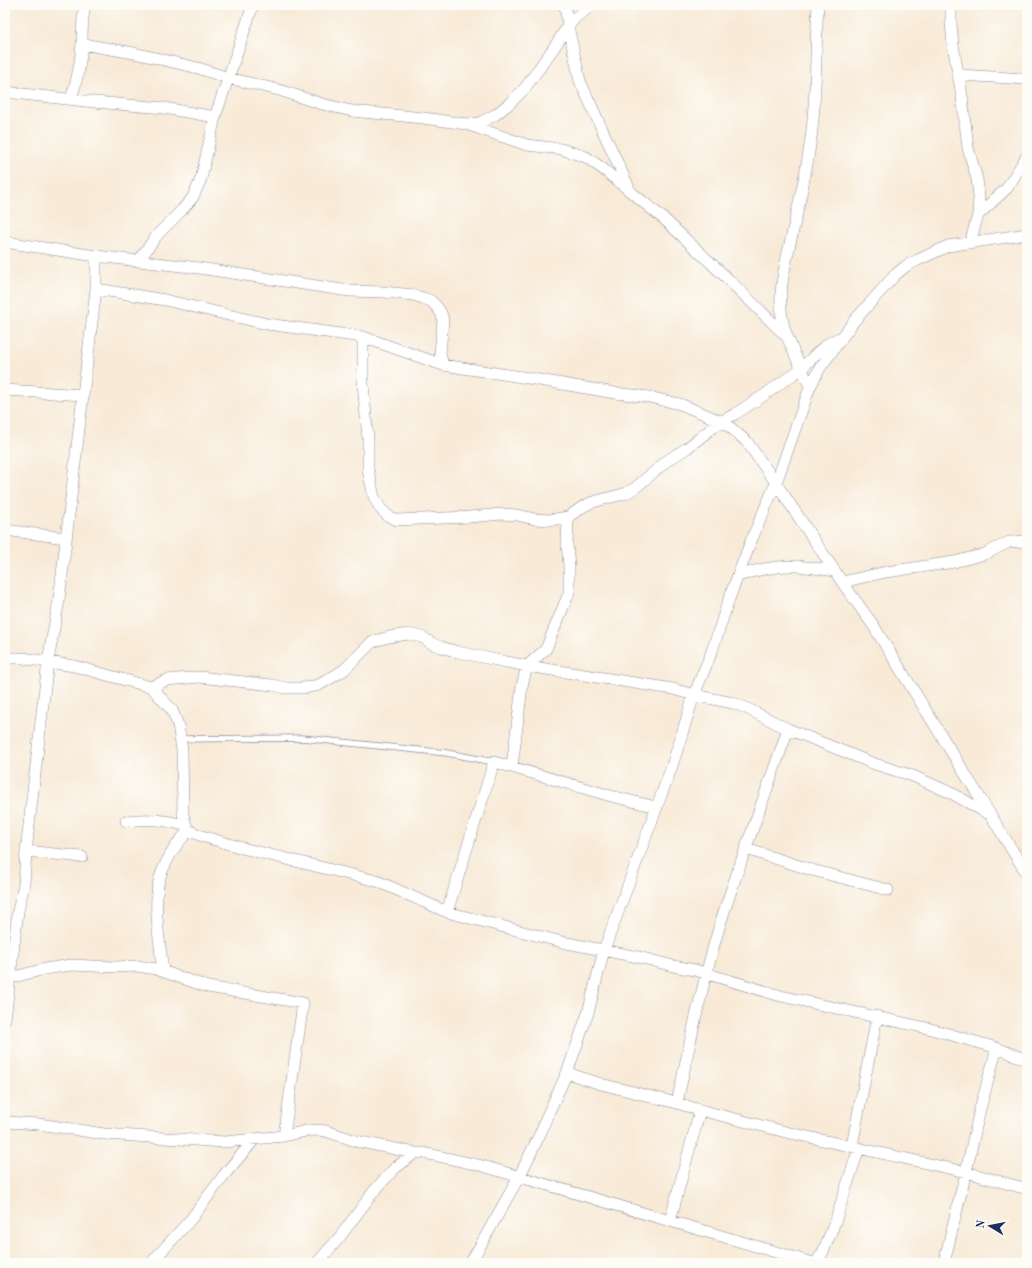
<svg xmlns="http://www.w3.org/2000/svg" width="1032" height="1268" viewBox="0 0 1032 1268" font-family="'Old Standard TT',serif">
	<rect width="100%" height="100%" fill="#fdfcf7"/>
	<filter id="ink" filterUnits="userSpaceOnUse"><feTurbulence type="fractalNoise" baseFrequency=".025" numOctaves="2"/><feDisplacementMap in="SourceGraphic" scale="8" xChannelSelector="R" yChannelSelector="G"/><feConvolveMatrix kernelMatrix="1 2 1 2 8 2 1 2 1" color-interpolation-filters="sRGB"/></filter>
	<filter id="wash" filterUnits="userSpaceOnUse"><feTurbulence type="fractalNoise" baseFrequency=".012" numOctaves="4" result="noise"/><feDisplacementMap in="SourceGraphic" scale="16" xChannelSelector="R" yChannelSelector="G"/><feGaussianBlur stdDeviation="0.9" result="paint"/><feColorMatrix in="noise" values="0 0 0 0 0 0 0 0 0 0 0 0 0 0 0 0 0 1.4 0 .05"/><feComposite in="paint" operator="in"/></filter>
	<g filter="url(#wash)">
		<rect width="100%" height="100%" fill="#f8ead7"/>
	</g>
	<g filter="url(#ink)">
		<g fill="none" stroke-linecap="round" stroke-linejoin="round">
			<g stroke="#8a8c9a" stroke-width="7">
				<path id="service" d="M 180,739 L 302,738 L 447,753 L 494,762"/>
			</g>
			<g stroke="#8a8c9a" stroke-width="12">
				<path id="minor" d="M 565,5 L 568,26 L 580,81 L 629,188
					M 951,5 L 951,23 L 953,45 L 962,96 L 968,148 L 977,179 L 979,197 L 978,215 L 970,243
					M 82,44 L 134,53 L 198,68 L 228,78 L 279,90 L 322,104 L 352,111 L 423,118 L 466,124 L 479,123 L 495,115 L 510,103 L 525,88 L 553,49 L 568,26 L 576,17 L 592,5
					M 959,75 L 1027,79
					M 5,92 L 94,102 L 164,108 L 215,117
					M 71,99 C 77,81 81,62 82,43 C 82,30 82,18 85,5
					M 469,125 L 527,145 L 561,149 L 586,157 L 603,169 L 664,219 L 728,279 L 788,338
					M 978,215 L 1007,188 L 1027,156
					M 5,242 L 96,256 L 199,268 L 349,291 L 384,292 L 413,295 L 423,298 L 431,301 L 436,306 L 441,313 L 443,320 L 440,353 L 443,365
					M 139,260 L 158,234 L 182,210 L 193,197 L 201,179 L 215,117 L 253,5
					M 96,289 L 165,300 L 267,324 L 363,337 L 443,365 L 528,378 L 615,393 L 649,397 L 680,404 L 716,419 L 730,427 L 747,442 L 776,483 L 842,582 L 873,625 L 1027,874
					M 363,337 L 363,383 L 368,439 L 368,469 L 374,497 L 380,508 L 388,516 L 397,520 L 469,517 L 502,514 L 517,515 L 535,519 L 550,520 L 568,517 L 584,506 L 593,502 L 627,493 L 635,488 L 668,460 L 687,448 L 720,422 L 735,414 L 763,396 L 802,368 L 819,351 L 829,343 L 839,338
					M 810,387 C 802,368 787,342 783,323 C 776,292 787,260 793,230 C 800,200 807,169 811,138 C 817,94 815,49 818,5
					M 5,390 L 83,395
					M 5,530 L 66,538
					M 738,576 C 757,570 777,565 797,566 C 809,567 822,569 835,571
					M 842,582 L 886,572 L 954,562 L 985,554 L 1009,542 L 1027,541
					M 5,658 L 23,658 L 74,666 L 151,687 L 172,710 L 178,725 L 182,750 L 183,814 L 186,826 L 190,831 L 202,836 L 246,849 L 377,881 L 447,912 L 562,942 L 643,958 L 673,966 L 695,970 L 781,996 L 931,1029 L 997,1048 L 1027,1060
					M 151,687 L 167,680 L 199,677 L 272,685 L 286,688 L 304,688 L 319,685 L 344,670 L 371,643 L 378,640 L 389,637 L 408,634 L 422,637 L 433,644 L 441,647 L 458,652 L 482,657 L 527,666 L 673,689 L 694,695 L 733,703 L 746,708 L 788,729 L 872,763 L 913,776 L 951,793 L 987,813
					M 512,767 L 522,686 L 527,666 L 546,649 L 569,593 L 569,566 L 567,544 L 568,517
					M 126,821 C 148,819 165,819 186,826
					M 746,849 L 812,870 L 888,890
					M 26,851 L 82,857
					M 447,912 L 494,762 L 611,796 L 656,807
					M 163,971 C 160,945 154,912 158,885 C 160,873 166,862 172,852 C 177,844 182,836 190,831
					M 10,978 L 45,969 L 71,965 L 114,967 L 137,966 L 156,969 L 208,987 L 303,1003 L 284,1136
					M 5,1019 L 18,911 L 24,884 L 26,851 L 48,661 L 59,600 L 83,395 L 96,289 L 96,256
					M 567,1073 L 601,1084 L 677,1103 L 700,1110 L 786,1132 L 966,1172 L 1027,1189
					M 677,1103 C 690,1042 703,980 721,921 C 742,856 766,793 788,729
					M 5,1122 L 39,1124 L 104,1134 L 225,1142 L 284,1136 L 306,1131 L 317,1130 L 326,1131 L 356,1141 L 415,1153 L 424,1153 L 483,1166 L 813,1263
					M 852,1146 L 877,1016
					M 670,1221 L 700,1110
					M 151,1263 L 191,1219 L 224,1175 L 254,1140
					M 317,1263 L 339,1238 L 374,1191 L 394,1169 L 415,1153
					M 470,1263 L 479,1248 L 519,1177 L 541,1132 L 547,1116 L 567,1073 L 588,1013 L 604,950 L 672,766 L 694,695 L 712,651 L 729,599 L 751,541 L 776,483 L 810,387 L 820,368 L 854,321 L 895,275 L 906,266 L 918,260 L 948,246 L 1027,234
					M 816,1263 L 823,1252 L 835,1222 L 859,1148
					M 944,1263 L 966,1172 L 980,1109 L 997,1048"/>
			</g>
			<use href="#service" stroke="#fff" stroke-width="5.5"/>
			<use href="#minor" stroke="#fff" stroke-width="11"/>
		</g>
	</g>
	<rect width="1032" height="1268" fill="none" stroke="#fdfcf7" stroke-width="20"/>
	<g transform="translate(990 1226) rotate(280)" stroke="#fdfcf7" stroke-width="3" paint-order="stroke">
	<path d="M0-3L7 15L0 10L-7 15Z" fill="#1b2f5e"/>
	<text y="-6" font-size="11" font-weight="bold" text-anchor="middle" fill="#1b2f5e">N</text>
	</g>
</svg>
